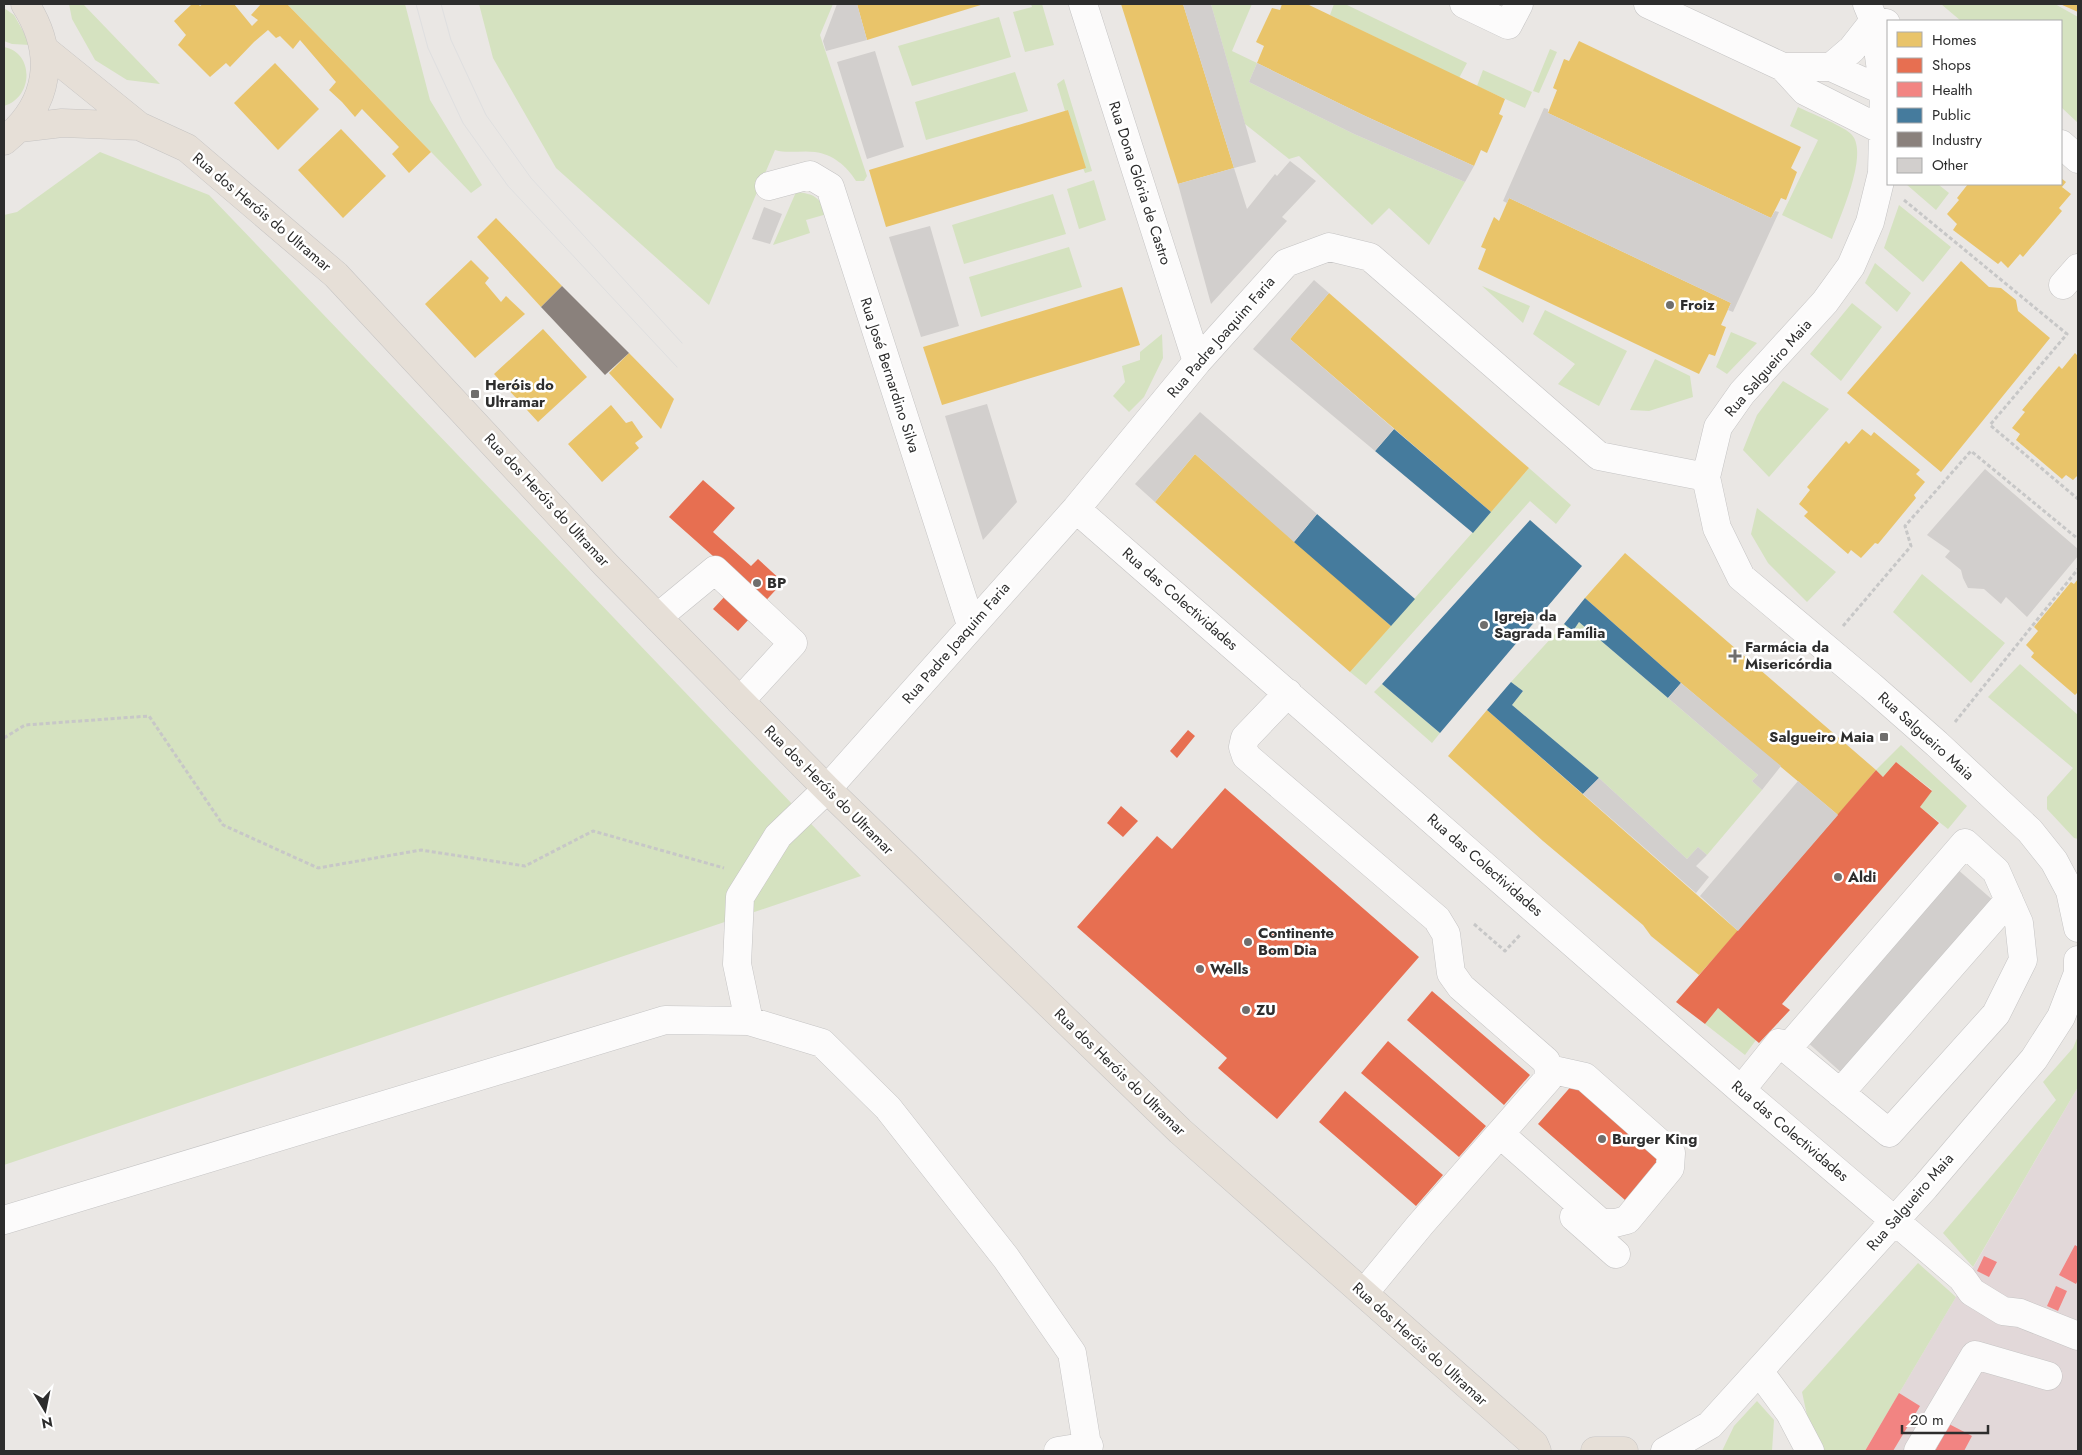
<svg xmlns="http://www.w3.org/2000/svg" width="2082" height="1455" viewBox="0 0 2082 1455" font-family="Jost,sans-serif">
	<rect width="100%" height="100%" fill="#eae7e4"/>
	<path fill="#e2d8d9" d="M 2078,1087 L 2078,1451 L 1865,1451 L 1956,1297 Z"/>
	<path fill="#d5e2c0" d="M 69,4 L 83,4 L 160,84 L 127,80 L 95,60 L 72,19 Z
		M 287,4 L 405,4 L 430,100 L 482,185 L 471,193 Z
		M 479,4 L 833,4 L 820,35 L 867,176 L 864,181 L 856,181 C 847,166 832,154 815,152 C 801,150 788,154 775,150 L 709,305 L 556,168 L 493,58 Z
		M 1031,4 L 1042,4 L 1054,45 L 1025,52 L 1013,12 L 1032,7 Z
		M 1211,4 L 1252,4 L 1232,51 L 1257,63 L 1249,82 L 1354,134 L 1465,182 L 1429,245 L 1389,208 L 1372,225 L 1299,156 L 1289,159 L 1245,124 Z
		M 1334,4 L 1345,4 L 1467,63 L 1459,78 L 1330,15 Z
		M 1941,4 L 2055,4 L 2078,17 L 2078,123 L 2061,107 L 2061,21 L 1961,21 Z
		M 4,8 L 14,15 L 31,45 L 12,44 L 4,41 Z
		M 999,17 L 1011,57 L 912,86 L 898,46 Z
		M 4,47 C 35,53 33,98 4,106 Z
		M 1550,49 L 1557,52 L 1539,93 L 1533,91 Z
		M 1483,70 L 1532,92 L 1525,108 L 1477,86 Z
		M 1015,72 L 1028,111 L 926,140 L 915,102 Z
		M 1064,79 L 1092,171 L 1085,173 L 1083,168 L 1085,167 L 1068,110 L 1065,111 L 1057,84 Z
		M 1798,107 C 1810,113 1841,125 1850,133 C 1871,150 1840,216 1832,239 L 1782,215 L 1818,140 L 1790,126 Z
		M 100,152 L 209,195 L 861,876 L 4,1165 L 4,215 L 17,212 Z
		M 1094,180 L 1106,220 L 1079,229 L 1067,189 Z
		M 1906,184 L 1940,184 L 1939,185 L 1949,193 L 1936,210 Z
		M 796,192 C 815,194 819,197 827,214 L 806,220 L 810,233 L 773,245 Z
		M 1053,194 L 1066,234 L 964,264 L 952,225 Z
		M 1899,205 L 1951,247 L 1923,282 L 1884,248 Z
		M 1069,247 L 1082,287 L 981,317 L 969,277 Z
		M 1875,263 L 1911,293 L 1897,312 L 1865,283 Z
		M 1482,286 L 1530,306 L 1523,323 Z
		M 1852,303 L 1882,327 L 1841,381 L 1810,354 Z
		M 1545,310 L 1627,351 L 1599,406 L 1558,384 L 1575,364 L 1533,334 Z
		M 1731,332 L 1757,343 L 1727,374 L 1716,367 Z
		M 1162,334 L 1163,358 L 1144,397 L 1129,412 L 1113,396 L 1125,382 L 1122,366 L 1140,360 L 1140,352 Z
		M 1655,359 L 1690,376 L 1693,397 L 1649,411 L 1630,410 Z
		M 1783,381 L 1829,409 L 1769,477 L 1743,450 L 1757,415 Z
		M 1529,468 L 1571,505 L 1556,524 L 1530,501 L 1366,685 L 1350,672 Z
		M 1757,508 L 1836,572 L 1807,602 L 1768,563 L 1751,534 Z
		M 1922,574 L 2005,643 L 1971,683 L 1893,612 Z
		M 1579,622 L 1758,775 L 1752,781 L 1762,790 L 1707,855 L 1698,847 L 1687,859 L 1599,778 L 1512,705 L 1523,691 L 1511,682 L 1564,624 L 1573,631 Z
		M 2020,664 L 2078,715 L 2078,839 L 2074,838 L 2047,809 L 2047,797 L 2073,768 L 1988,697 Z
		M 1382,684 L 1440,733 L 1432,743 L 1374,692 Z
		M 1901,745 L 1967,806 L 1948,829 L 1920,807 L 1932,790 L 1896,762 L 1883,777 L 1876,770 Z
		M 1718,1008 L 1756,1040 L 1745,1055 L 1705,1024 Z
		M 2078,1036 L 2078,1087 L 1973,1267 L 1943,1233 L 2056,1100 L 2043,1082 L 2073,1048 Z
		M 1918,1263 L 1956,1297 L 1865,1451 L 1826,1451 L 1812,1439 L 1802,1392 Z
		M 1757,1401 L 1774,1420 L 1772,1451 L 1722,1451 L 1734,1426 Z"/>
	<path fill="#e9c46a" d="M 192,4 L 198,4 L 200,6 L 203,4 L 234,4 L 252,26 L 258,20 L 251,15 L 261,4 L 287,4 L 431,152 L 409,173 L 392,154 L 399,147 L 362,109 L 355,117 L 342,102 L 329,90 L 336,82 L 300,40 L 293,49 L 280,36 L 276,38 L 268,30 L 254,42 L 230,67 L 226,63 L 210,77 L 178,45 L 186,35 L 174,21 Z
		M 857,4 L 984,4 L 867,40 Z
		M 1121,4 L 1183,4 L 1234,168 L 1178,184 Z
		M 1282,4 L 1307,4 L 1505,99 L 1499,114 L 1503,116 L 1487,153 L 1481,150 L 1474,166 L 1363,115 L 1257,63 L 1264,46 L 1256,42 L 1272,8 L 1280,10 Z
		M 2060,4 L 2078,4 L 2078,12 Z
		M 1579,41 L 1801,147 L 1791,168 L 1797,172 L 1786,200 L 1781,198 L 1771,218 L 1548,113 L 1557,90 L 1553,88 L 1564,59 L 1569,61 Z
		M 275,63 L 319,109 L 278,150 L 234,103 Z
		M 1068,110 L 1086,168 L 886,227 L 869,170 Z
		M 341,129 L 386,176 L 343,218 L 298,170 Z
		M 2061,178 L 2066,182 L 2062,187 L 2071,194 L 2059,208 L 2062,211 L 2023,257 L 2020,254 L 2008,268 L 2001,261 L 1998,264 L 1953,230 L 1957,224 L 1947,214 L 1959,200 L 1957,198 L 1968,184 L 2061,184 Z
		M 1509,198 L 1731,303 L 1721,325 L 1726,327 L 1715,356 L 1709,354 L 1699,374 L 1478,269 L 1486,249 L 1481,247 L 1494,217 L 1499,221 Z
		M 496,218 L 562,286 L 541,307 L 477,237 Z
		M 471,260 L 489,278 L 485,283 L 501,302 L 506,296 L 525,314 L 475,358 L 425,304 Z
		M 1961,261 L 1989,287 L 2001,288 L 2016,300 L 2018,311 L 2050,338 L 1941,472 L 1847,393 Z
		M 1122,287 L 1140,345 L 942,405 L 923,347 Z
		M 1329,293 L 1529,468 L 1491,512 L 1290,339 Z
		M 543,329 L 587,377 L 538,422 L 494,374 Z
		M 629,353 L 674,399 L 661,429 L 609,373 Z
		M 2075,353 L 2078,356 L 2078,475 L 2073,480 L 2066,475 L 2062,479 L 2016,440 L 2020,434 L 2012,428 L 2025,412 L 2022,410 L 2059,366 L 2062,369 Z
		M 611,405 L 626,423 L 632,421 L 643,437 L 635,443 L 639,448 L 602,482 L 568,444 Z
		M 1862,429 L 1871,436 L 1874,432 L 1920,470 L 1916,474 L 1925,482 L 1914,495 L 1916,498 L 1878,544 L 1875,543 L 1861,558 L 1851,550 L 1848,554 L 1804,516 L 1808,512 L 1799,504 L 1810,490 L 1807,487 L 1846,441 L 1849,444 Z
		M 1195,454 L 1391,626 L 1350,672 L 1155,502 Z
		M 1625,553 L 1876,770 L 1838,815 L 1681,683 L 1585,598 Z
		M 2078,579 L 2078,692 L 2075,695 L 2031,657 L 2034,653 L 2026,645 L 2038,631 L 2034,627 L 2071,582 L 2074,584 Z
		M 1487,710 L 1738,931 L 1699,975 L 1651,936 L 1643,925 L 1543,841 L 1448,756 Z"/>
	<path fill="#e76f51" d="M 703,480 L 735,508 L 713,532 L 751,566 L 758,559 L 783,582 L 738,631 L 713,609 L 740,580 L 669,517 Z
		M 1188,730 L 1195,736 L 1177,758 L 1170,751 Z
		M 1896,762 L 1932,791 L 1920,807 L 1939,823 L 1782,1004 L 1790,1010 L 1759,1043 L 1718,1008 L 1705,1024 L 1676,1002 L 1876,770 L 1883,777 Z
		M 1225,788 L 1419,957 L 1277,1119 L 1218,1068 L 1227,1058 L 1077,927 L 1157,836 L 1172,849 Z
		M 1121,806 L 1138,821 L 1123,837 L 1107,823 Z
		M 1432,991 L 1530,1075 L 1504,1105 L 1407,1020 Z
		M 1388,1041 L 1486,1126 L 1459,1157 L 1361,1073 Z
		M 1574,1083 L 1667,1154 L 1625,1200 L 1538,1124 Z
		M 1345,1091 L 1443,1175 L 1416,1206 L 1319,1122 Z"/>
	<path fill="#f28482" d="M 2075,1245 L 2078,1247 L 2078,1280 L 2076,1284 L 2059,1275 Z
		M 1984,1256 L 1997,1262 L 1989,1277 L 1977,1271 Z
		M 2056,1286 L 2067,1291 L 2058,1311 L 2047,1306 Z
		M 1899,1393 L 1920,1406 L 1893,1451 L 1865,1451 Z
		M 1949,1424 L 1972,1436 L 1964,1451 L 1935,1451 Z"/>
	<path fill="#457b9d" d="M 1394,429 L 1491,512 L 1473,533 L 1375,451 Z
		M 1317,514 L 1415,599 L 1391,626 L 1294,542 Z
		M 1530,520 L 1582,566 L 1440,733 L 1382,684 Z
		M 1585,598 L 1681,683 L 1668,698 L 1579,622 L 1573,631 L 1564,624 Z
		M 1511,682 L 1523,691 L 1512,705 L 1599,778 L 1583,794 L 1487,710 Z"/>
	<path fill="#8a817c" d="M 562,286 L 629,353 L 605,375 L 541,307 Z"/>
	<path fill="#d2cfcd" d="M 837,4 L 857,4 L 867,40 L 826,51 L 823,41 Z
		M 1183,4 L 1211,4 L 1256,162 L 1234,168 Z
		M 875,51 L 904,147 L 867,159 L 837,62 Z
		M 1257,63 L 1363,115 L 1474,166 L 1465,182 L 1354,134 L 1249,82 Z
		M 1544,108 L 1548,109 L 1548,113 L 1771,218 L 1775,211 L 1779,212 L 1733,312 L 1728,310 L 1731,303 L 1509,198 L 1507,203 L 1503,201 Z
		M 1290,161 L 1316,181 L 1282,217 L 1287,221 L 1211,304 L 1178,184 L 1234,168 L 1247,209 L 1275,174 L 1277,176 Z
		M 764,207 L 782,214 L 770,244 L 752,239 Z
		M 930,226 L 959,326 L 921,337 L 889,237 Z
		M 1314,280 L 1329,293 L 1290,339 L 1394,429 L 1375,451 L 1253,349 Z
		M 987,404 L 1017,502 L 983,540 L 945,416 Z
		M 1200,412 L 1317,514 L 1294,542 L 1195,454 L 1155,502 L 1135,484 Z
		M 1985,469 L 2078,549 L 2078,556 L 2027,617 L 2006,597 L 2001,604 L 1984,589 L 1968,588 L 1963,578 L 1961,570 L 1945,557 L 1950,551 L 1927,535 Z
		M 1681,683 L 1781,766 L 1762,790 L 1752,781 L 1758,775 L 1668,698 Z
		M 1599,778 L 1687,859 L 1698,847 L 1707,855 L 1696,866 L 1709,877 L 1696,893 L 1583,794 Z
		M 1798,781 L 1838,815 L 1738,931 L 1700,896 Z
		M 1956,868 L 1995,902 L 1843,1074 L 1805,1040 Z"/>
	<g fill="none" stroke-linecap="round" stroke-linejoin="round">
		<g stroke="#c5c4c4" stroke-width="29">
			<path id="minor" d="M 1083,4 L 1197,362
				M 1464,4 L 1508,25 L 1519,4
				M 1648,4 L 1783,67 L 1805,91 L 1884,131
				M 1867,4 L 1874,21 L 1884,91 L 1882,173 L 1870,222 L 1851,266 L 1825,302 L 1742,393 L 1718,427 L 1706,477 L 1717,528 L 1741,577 L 1871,686 L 1937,744 L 2030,831 L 2054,861 L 2070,891 L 2078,928
				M 1783,67 L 1831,67 L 1852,49 L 1874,21 L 1886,23
				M 1831,67 L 1884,91
				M 2061,144 L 2078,159
				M 769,186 L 810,175 L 830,187 L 971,625
				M 2063,285 L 2078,268
				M 1076,509 L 1741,1090 L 1962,1278 L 1972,1292 L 2003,1311 L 2020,1313 L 2078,1336
				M 658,617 L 715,570 L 793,643 L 740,701
				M 1288,693 L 1245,738 L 1243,747 L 1246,756 L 1437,919 L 1446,934 L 1451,973 L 1461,987 L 1546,1061 L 1549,1069 L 1548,1079 L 1420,1225 L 1364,1293
				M 749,1021 L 737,964 L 740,897 L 778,836 L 827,789 L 1076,509 L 1197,362 L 1286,263 L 1329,247 L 1370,257 L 1599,456 L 1706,477
				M 1741,1090 L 1779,1043 L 1787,1049 L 1889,1133 L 1996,1014 L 2023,960 L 2019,923 L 1996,871 L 1965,843 L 1787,1049
				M 1840,1093 L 2009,900
				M 1500,1134 L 1601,1223 L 1615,1223 L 1627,1220 L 1670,1168 L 1671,1153 L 1585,1077 L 1549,1069
				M 1574,1217 L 1616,1254
				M 4,1220 L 665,1020 L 749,1021 L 822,1043 L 888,1108 L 1006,1258 L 1072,1353 L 1088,1451
				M 1759,1371 L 1790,1413 L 1810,1451
				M 1058,1451 L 1089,1446
				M 1665,1451 L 1710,1425 L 1925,1187 L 2034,1059 L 2061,1017 L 2078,973 L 2078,960
				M 1918,1451 L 1975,1355 L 2048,1376"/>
		</g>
		<g stroke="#c6c4c3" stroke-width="29">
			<path id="major" d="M 45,50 L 139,126 L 187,148 L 336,275 L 606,565 L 827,789 L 1180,1131 L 1534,1444 L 1537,1451
				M 20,128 L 62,123 L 139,126
				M 4,141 C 50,104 57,54 25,4
				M 1595,1451 L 1624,1451"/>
		</g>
		<path stroke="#c7c7c7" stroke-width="3" stroke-dasharray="4 2.5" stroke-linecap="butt" d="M 1904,200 L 2067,334 L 1990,425 L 2078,499
			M 1843,626 L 1911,546 L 1905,526 L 1971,451 L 2078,539
			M 1955,722 L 2078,569
			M 4,738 L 25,725 L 149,716 L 223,825 L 318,868 L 421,850 L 525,866 L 593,831 L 724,868
			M 1474,924 L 1505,951 L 1520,935"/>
		<use href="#minor" stroke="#fcfbfb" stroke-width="28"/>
		<use href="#major" stroke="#e6dfd7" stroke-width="28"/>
		<path stroke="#dfdfe0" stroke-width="1" d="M 416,4 L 428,48 L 463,123 L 508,186 L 677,367
			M 441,4 L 451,40 L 486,115 L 531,178 L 682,343"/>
	</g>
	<g fill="#6f6e6d" stroke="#fff" stroke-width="2">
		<circle cx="1670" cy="305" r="5"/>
		<rect x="470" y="389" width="10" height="10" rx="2.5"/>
		<circle cx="757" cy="583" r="5"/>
		<circle cx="1484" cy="625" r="5"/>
		<path d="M1732.5 648.5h5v5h5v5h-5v5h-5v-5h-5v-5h5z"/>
		<rect x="1879" y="732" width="10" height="10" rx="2.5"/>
		<circle cx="1838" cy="877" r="5"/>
		<circle cx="1248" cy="942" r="5"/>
		<circle cx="1200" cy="969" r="5"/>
		<circle cx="1246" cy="1010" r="5"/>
		<circle cx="1602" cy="1139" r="5"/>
	</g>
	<g text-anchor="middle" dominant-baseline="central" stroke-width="5" stroke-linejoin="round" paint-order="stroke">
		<g font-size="15" fill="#2d2d2d" stroke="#fff">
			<text transform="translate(1140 183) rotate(72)">Rua Dona Glória de Castro</text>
			<text transform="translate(262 212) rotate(40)">Rua dos Heróis do Ultramar</text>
			<text transform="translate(1221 337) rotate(-49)">Rua Padre Joaquim Faria</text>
			<text transform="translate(1768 368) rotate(-49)">Rua Salgueiro Maia</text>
			<text transform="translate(890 375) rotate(72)">Rua José Bernardino Silva</text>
			<text transform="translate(547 500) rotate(47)">Rua dos Heróis do Ultramar</text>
			<text transform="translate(1180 599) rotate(41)">Rua das Colectividades</text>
			<text transform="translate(956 643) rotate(-49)">Rua Padre Joaquim Faria</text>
			<text transform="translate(1926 736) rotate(42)">Rua Salgueiro Maia</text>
			<text transform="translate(829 790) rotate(45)">Rua dos Heróis do Ultramar</text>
			<text transform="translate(1485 865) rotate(41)">Rua das Colectividades</text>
			<text transform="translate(1120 1072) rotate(44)">Rua dos Heróis do Ultramar</text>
			<text transform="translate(1790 1131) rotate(40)">Rua das Colectividades</text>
			<text transform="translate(1910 1202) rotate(-49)">Rua Salgueiro Maia</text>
			<text transform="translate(1420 1344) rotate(42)">Rua dos Heróis do Ultramar</text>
		</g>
		<g font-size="15" font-weight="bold" fill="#2d2d2d" stroke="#fff" text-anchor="start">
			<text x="1680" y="305">Froiz</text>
			<text x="485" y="385">Heróis do<tspan x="485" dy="17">Ultramar</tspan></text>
			<text x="767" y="583">BP</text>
			<text x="1494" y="616">Igreja da<tspan x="1494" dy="17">Sagrada Família</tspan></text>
			<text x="1745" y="647">Farmácia da<tspan x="1745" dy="17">Misericórdia</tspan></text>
			<text x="1874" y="737" text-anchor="end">Salgueiro Maia</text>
			<text x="1848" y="877">Aldi</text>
			<text x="1258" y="933">Continente<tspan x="1258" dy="17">Bom Dia</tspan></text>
			<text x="1210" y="969">Wells</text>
			<text x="1256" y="1010">ZU</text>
			<text x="1612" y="1139">Burger King</text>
		</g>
	</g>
	<rect width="2082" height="1455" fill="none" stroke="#2d2d2d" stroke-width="10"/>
	<rect x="1887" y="20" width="175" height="165" fill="#ffffff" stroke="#ababab"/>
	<rect x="1897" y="32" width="25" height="15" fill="#e9c46a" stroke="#ababab"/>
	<text x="1932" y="45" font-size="15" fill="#2d2d2d">Homes</text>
	<rect x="1897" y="58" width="25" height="15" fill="#e76f51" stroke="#ababab"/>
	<text x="1932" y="70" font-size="15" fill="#2d2d2d">Shops</text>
	<rect x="1897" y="82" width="25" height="15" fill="#f28482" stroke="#ababab"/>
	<text x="1932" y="95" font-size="15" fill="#2d2d2d">Health</text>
	<rect x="1897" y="108" width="25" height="15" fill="#457b9d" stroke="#ababab"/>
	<text x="1932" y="120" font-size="15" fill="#2d2d2d">Public</text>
	<rect x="1897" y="132" width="25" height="15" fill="#8a817c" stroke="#ababab"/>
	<text x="1932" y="145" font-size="15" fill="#2d2d2d">Industry</text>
	<rect x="1897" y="158" width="25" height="15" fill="#d2cfcd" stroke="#ababab"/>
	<text x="1932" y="170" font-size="15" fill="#2d2d2d">Other</text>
	<g transform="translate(45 1410) rotate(170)" stroke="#ffffff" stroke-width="4" paint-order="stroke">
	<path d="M0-4L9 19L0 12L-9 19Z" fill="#2d2d2d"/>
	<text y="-8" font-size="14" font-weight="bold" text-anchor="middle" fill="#2d2d2d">N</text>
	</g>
	<path d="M1902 1425v8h86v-8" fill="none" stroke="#2d2d2d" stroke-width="2.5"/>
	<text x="1910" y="1425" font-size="15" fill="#2d2d2d" stroke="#ffffff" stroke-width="4" paint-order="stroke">20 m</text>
</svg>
